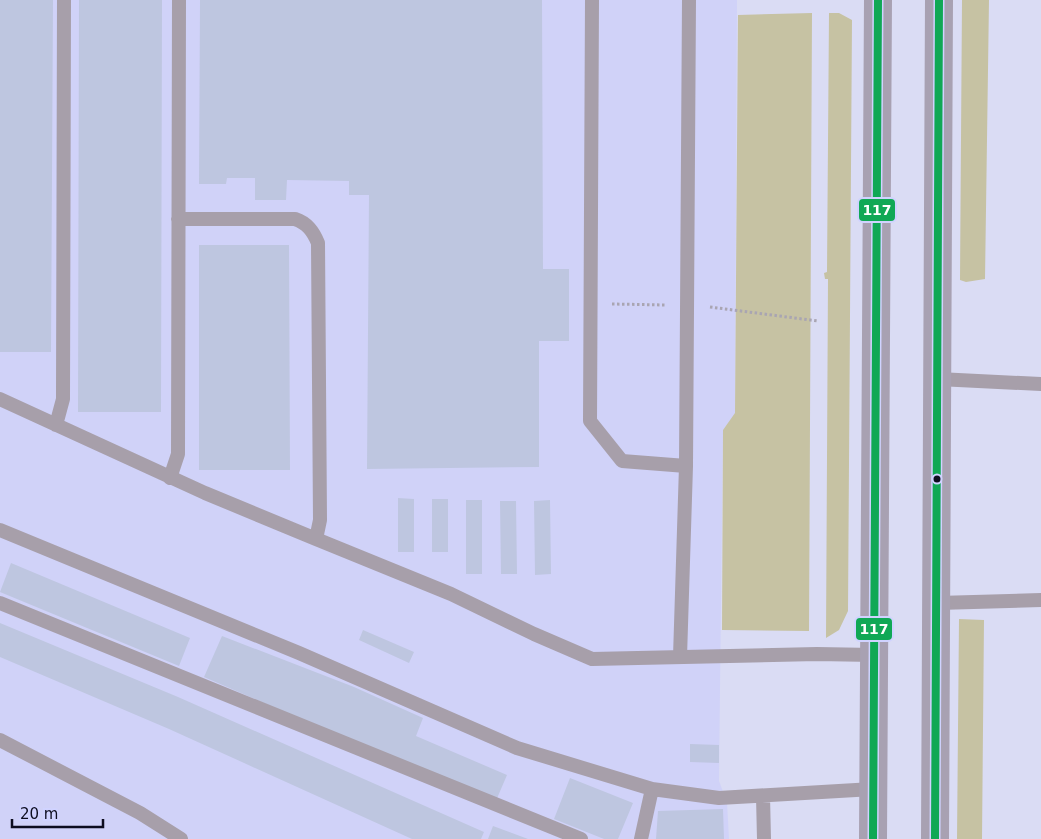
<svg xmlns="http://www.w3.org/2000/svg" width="1041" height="839" viewBox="0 0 1041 839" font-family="'DejaVu Sans',sans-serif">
	<rect width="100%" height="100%" fill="#dadcf4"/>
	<path fill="#d0d2f8" d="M 0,0 L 737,0 L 735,414 L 723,430 L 720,690 L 719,781 L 727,802 L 729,839 L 0,839 Z"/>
	<path fill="#c6c2a3" d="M 962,0 L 989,0 L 985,279 L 966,282 L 960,280 Z
		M 812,13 L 809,631 L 722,630 L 723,430 L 735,413 L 738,15 Z
		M 829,13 L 839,13 L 852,20 L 848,611 L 839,630 L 826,638 L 828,279 L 825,279 L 824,273 L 827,272 Z
		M 959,619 L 984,620 L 982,839 L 957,839 Z"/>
	<path fill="#bec6e0" d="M 0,0 L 53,0 L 51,352 L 0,352 Z
		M 79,0 L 162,0 L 161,412 L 78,412 Z
		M 200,0 L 542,0 L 543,269 L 569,269 L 569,341 L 539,341 L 539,467 L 367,469 L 369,195 L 349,195 L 349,181 L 287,180 L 286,200 L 255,200 L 255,178 L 227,178 L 226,184 L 199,184 Z
		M 199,245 L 289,245 L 290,470 L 199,470 Z
		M 398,498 L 414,499 L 414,552 L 398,552 Z
		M 432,499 L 448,499 L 448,552 L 432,552 Z
		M 466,500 L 482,500 L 482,574 L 466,574 Z
		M 550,500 L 551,574 L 535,575 L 534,501 Z
		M 500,501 L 516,501 L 517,574 L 501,574 Z
		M 11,563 L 190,638 L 179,666 L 0,592 Z
		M 0,623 L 178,697 L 484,832 L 481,839 L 412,839 L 169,729 L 0,657 Z
		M 363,630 L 414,652 L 409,663 L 359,640 Z
		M 222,636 L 354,687 L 423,718 L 416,736 L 507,775 L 495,803 L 204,677 Z
		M 690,744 L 719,745 L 719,763 L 690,762 Z
		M 570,778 L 633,803 L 618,839 L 604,839 L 554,819 Z
		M 723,809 L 724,839 L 656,839 L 658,811 Z
		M 493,826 L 528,839 L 488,839 Z"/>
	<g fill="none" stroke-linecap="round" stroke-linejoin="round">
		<path stroke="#a9a5b2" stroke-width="3" stroke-dasharray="2.5 2.5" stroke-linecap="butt" d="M 612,304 L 666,305
			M 710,307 L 818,321"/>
		<path stroke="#a79faa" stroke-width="14" d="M 592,0 L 590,421 L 622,461 L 686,466 L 689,0
			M 178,219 L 295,219 C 307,223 313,231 318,243 L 320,520 L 316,539 L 451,594 L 534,634 L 592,659 L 817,654 L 874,655
			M 938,379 L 1041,384
			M 0,399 L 205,493 L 316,539
			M 56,425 L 63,399 L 64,0
			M 170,478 L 178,454 L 179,0
			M 0,530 L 299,653 L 517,748 L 652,789
			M 0,603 L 581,839
			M 938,603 L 1041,600
			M 680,657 L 686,466
			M 0,740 L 140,813 L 181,839
			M 763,796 L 764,839
			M 641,839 L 652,789 L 719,798 L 873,789"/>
		<path stroke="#a8a1b2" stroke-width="28" d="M 873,839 L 878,0
			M 935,839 L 939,0"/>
		<g stroke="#d0d3ff" stroke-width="11">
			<path id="bus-1" d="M 873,839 L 878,0
				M 935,839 L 939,0"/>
		</g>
		<use href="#bus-1" stroke="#10a855" stroke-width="8"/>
	</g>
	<circle fill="#0d0d1f" stroke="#d0d3ff" stroke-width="2" cx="937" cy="479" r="4.5"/>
	<g stroke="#d0d3ff" stroke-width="2">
		<rect x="858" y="198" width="38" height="24" rx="5" fill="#10a855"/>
		<rect x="855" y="617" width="38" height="24" rx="5" fill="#10a855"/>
	</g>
	<g font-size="14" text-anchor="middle" font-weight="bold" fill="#fff">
		<text x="877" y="215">117</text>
		<text x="874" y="634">117</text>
	</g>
	<path d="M12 819v8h91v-8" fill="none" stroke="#0d0d1f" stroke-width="2.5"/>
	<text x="20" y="819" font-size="15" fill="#0d0d1f" stroke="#d0d3ff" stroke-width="4" paint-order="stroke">20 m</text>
</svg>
